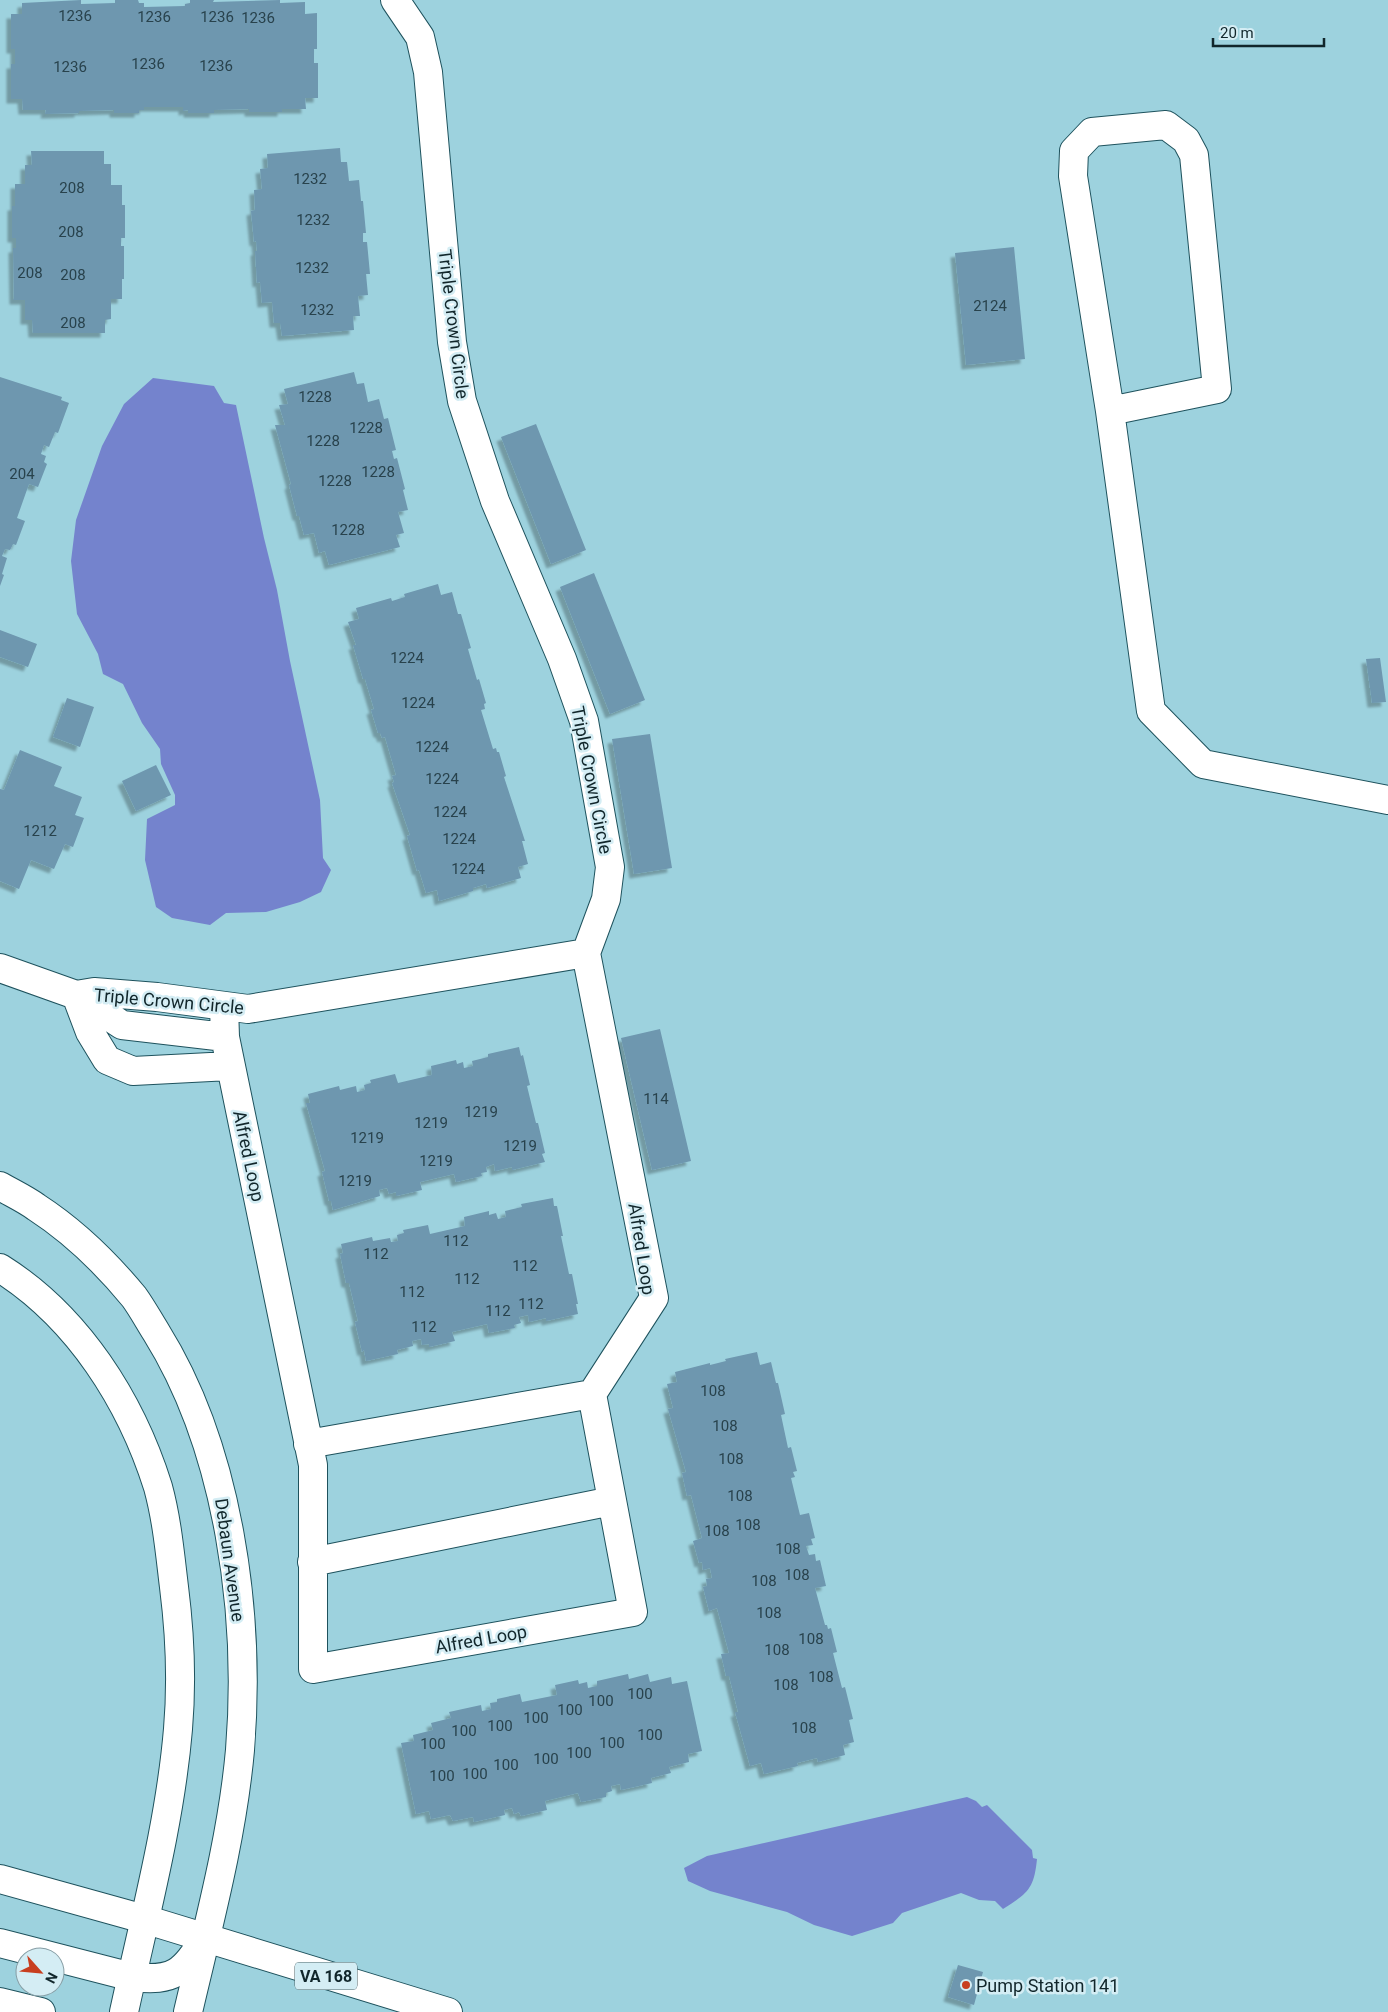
<svg xmlns="http://www.w3.org/2000/svg" width="1388" height="2012" viewBox="0 0 1388 2012" font-family="Roboto,sans-serif">
	<defs>
		<filter id="shadow"><feDropShadow dx="-4.5" dy="4.5" stdDeviation="1" flood-color="#0004"/></filter>
	</defs>
	<rect width="100%" height="100%" fill="#9dd2de"/>
	<path fill="#7483cd" d="M 153,378 L 214,386 L 224,403 L 236,405 L 264,538 L 277,590 L 290,661 L 320,800 L 323,858 L 331,870 L 321,892 L 300,902 L 266,912 L 226,913 L 210,925 L 172,918 L 156,907 L 145,860 L 147,819 L 175,805 L 175,795 L 161,764 L 160,749 L 142,723 L 123,684 L 103,674 L 98,654 L 77,614 L 71,561 L 76,520 L 102,446 L 124,404 Z
		M 967,1797 L 976,1801 L 982,1807 L 987,1805 L 1032,1850 L 1033,1858 L 1037,1859 C 1034,1889 1028,1893 1003,1909 L 995,1901 L 979,1900 L 961,1893 L 902,1913 L 893,1923 L 852,1936 L 814,1925 L 787,1912 L 710,1891 L 688,1881 L 684,1868 L 707,1856 Z"/>
	<path fill="#6e97af" filter="url(#shadow)" d="M 81,0 L 81,4 L 115,3 L 115,0 L 138,0 L 139,3 L 144,3 L 144,7 L 185,6 L 185,4 L 190,3 L 190,0 L 214,0 L 213,2 L 280,0 L 280,3 L 305,2 L 305,14 L 317,13 L 317,49 L 314,49 L 314,63 L 318,63 L 318,98 L 305,98 L 306,109 L 282,109 L 282,112 L 249,112 L 249,109 L 214,110 L 214,113 L 188,113 L 188,110 L 183,111 L 183,107 L 144,107 L 144,110 L 139,110 L 139,113 L 114,113 L 114,110 L 79,111 L 79,113 L 45,114 L 46,110 L 23,110 L 22,99 L 11,99 L 11,64 L 15,64 L 15,49 L 11,49 L 11,14 L 22,14 L 22,3 Z
		M 340,148 L 341,162 L 347,162 L 349,181 L 359,180 L 361,201 L 363,201 L 366,233 L 363,233 L 363,242 L 367,242 L 370,274 L 366,274 L 368,295 L 358,296 L 360,316 L 353,316 L 354,330 L 282,336 L 280,323 L 274,323 L 272,302 L 262,303 L 260,282 L 257,283 L 255,251 L 257,251 L 256,241 L 254,242 L 251,211 L 255,210 L 254,190 L 262,189 L 260,169 L 268,168 L 267,154 Z
		M 31,151 L 104,151 L 104,164 L 111,164 L 111,185 L 122,185 L 122,205 L 125,205 L 125,238 L 121,238 L 121,246 L 124,246 L 124,279 L 122,279 L 122,299 L 111,299 L 111,319 L 105,320 L 105,333 L 33,333 L 32,320 L 25,320 L 25,300 L 14,300 L 13,248 L 16,248 L 16,238 L 12,238 L 12,206 L 15,206 L 15,184 L 25,184 L 25,165 L 32,165 Z
		M 1014,247 L 1025,359 L 966,365 L 955,253 Z
		M 354,372 L 357,384 L 364,383 L 368,402 L 379,399 L 384,419 L 388,418 L 396,450 L 392,451 L 394,459 L 397,458 L 405,489 L 403,490 L 408,510 L 398,512 L 404,533 L 396,535 L 400,547 L 329,565 L 325,551 L 319,553 L 314,533 L 304,535 L 299,516 L 297,516 L 289,485 L 291,484 L 275,425 L 285,425 L 279,405 L 288,404 L 284,389 Z
		M 0,377 L 62,397 L 61,400 L 69,403 L 58,433 L 55,432 L 49,447 L 44,445 L 41,454 L 46,456 L 44,462 L 47,464 L 38,487 L 29,484 L 17,518 L 25,521 L 16,545 L 13,544 L 10,550 L 5,549 L 2,556 L 7,558 L 2,574 L 4,575 L 0,586 Z
		M 536,424 L 586,550 L 551,564 L 501,437 Z
		M 594,573 L 645,700 L 610,714 L 560,587 Z
		M 438,584 L 441,595 L 452,592 L 458,614 L 461,614 L 471,648 L 468,649 L 477,680 L 479,679 L 486,703 L 484,704 L 485,709 L 481,710 L 493,749 L 496,748 L 497,752 L 499,752 L 506,776 L 504,777 L 525,841 L 522,841 L 528,864 L 518,867 L 521,878 L 487,888 L 486,884 L 473,888 L 473,891 L 439,901 L 437,890 L 426,893 L 419,870 L 417,871 L 407,836 L 410,835 L 392,783 L 394,782 L 392,776 L 396,775 L 385,737 L 382,738 L 380,733 L 378,733 L 371,710 L 374,709 L 365,679 L 363,679 L 353,645 L 356,645 L 348,622 L 359,619 L 356,608 L 391,598 L 392,601 L 405,597 L 404,594 Z
		M 0,630 L 37,644 L 28,667 L 0,657 Z
		M 1380,658 L 1386,702 L 1372,703 L 1366,659 Z
		M 67,698 L 94,707 L 80,747 L 53,737 Z
		M 650,734 L 672,868 L 634,874 L 612,739 Z
		M 20,750 L 62,767 L 54,786 L 82,797 L 75,815 L 84,818 L 73,847 L 65,844 L 54,869 L 31,860 L 19,889 L 0,881 L 0,789 L 4,790 Z
		M 156,765 L 171,795 L 136,811 L 122,781 Z
		M 660,1029 L 691,1161 L 652,1170 L 621,1038 Z
		M 519,1047 L 521,1056 L 523,1055 L 530,1085 L 527,1086 L 536,1123 L 538,1123 L 545,1153 L 542,1154 L 545,1162 L 512,1170 L 512,1167 L 495,1171 L 494,1164 L 486,1167 L 487,1172 L 481,1173 L 482,1176 L 456,1182 L 454,1174 L 420,1182 L 422,1190 L 396,1196 L 396,1192 L 389,1194 L 387,1188 L 379,1190 L 380,1196 L 333,1210 L 331,1201 L 329,1201 L 322,1172 L 325,1171 L 306,1103 L 310,1103 L 308,1094 L 339,1086 L 340,1090 L 356,1086 L 357,1092 L 365,1090 L 364,1085 L 371,1083 L 370,1080 L 395,1074 L 398,1083 L 432,1075 L 431,1066 L 456,1060 L 457,1064 L 463,1062 L 464,1068 L 473,1066 L 472,1061 L 488,1057 L 488,1054 Z
		M 553,1198 L 554,1206 L 557,1206 L 563,1236 L 561,1236 L 569,1274 L 572,1274 L 578,1304 L 576,1304 L 578,1314 L 546,1321 L 546,1318 L 529,1322 L 528,1315 L 519,1317 L 521,1323 L 514,1325 L 515,1328 L 489,1333 L 487,1324 L 452,1332 L 455,1341 L 429,1347 L 429,1344 L 422,1345 L 421,1339 L 412,1341 L 413,1346 L 397,1350 L 398,1354 L 366,1361 L 364,1350 L 362,1352 L 355,1322 L 358,1321 L 349,1283 L 346,1283 L 340,1254 L 343,1253 L 341,1244 L 372,1237 L 373,1241 L 390,1238 L 391,1242 L 398,1241 L 397,1235 L 404,1233 L 403,1230 L 428,1225 L 430,1234 L 465,1226 L 464,1217 L 489,1211 L 489,1215 L 496,1213 L 498,1219 L 506,1217 L 505,1211 L 522,1207 L 521,1204 Z
		M 757,1352 L 760,1365 L 771,1362 L 776,1383 L 778,1383 L 785,1414 L 781,1415 L 788,1448 L 791,1447 L 797,1471 L 793,1472 L 795,1477 L 791,1478 L 800,1515 L 809,1513 L 815,1538 L 811,1539 L 813,1545 L 806,1546 L 809,1555 L 815,1554 L 816,1561 L 820,1560 L 826,1586 L 815,1588 L 825,1625 L 827,1625 L 828,1629 L 831,1628 L 837,1652 L 833,1653 L 842,1688 L 845,1687 L 853,1719 L 849,1720 L 854,1742 L 843,1745 L 845,1755 L 818,1762 L 817,1758 L 797,1763 L 798,1766 L 764,1774 L 761,1763 L 750,1766 L 735,1712 L 738,1712 L 729,1676 L 726,1676 L 721,1654 L 729,1653 L 717,1608 L 709,1611 L 703,1587 L 707,1586 L 706,1579 L 712,1578 L 710,1568 L 703,1570 L 702,1562 L 699,1563 L 693,1541 L 702,1538 L 691,1495 L 687,1496 L 682,1473 L 686,1472 L 668,1409 L 673,1408 L 667,1384 L 677,1382 L 675,1372 L 710,1363 L 710,1365 L 726,1361 L 725,1359 Z
		M 628,1674 L 629,1679 L 648,1674 L 650,1682 L 671,1677 L 672,1684 L 687,1681 L 702,1751 L 688,1754 L 689,1762 L 669,1767 L 671,1773 L 651,1778 L 652,1783 L 621,1790 L 620,1784 L 611,1786 L 612,1791 L 606,1793 L 606,1797 L 581,1802 L 578,1793 L 545,1801 L 547,1810 L 521,1816 L 519,1812 L 514,1814 L 512,1808 L 504,1810 L 505,1815 L 474,1822 L 473,1817 L 453,1821 L 450,1815 L 431,1819 L 429,1811 L 416,1814 L 401,1743 L 414,1741 L 413,1735 L 433,1730 L 431,1723 L 451,1718 L 449,1712 L 481,1705 L 482,1711 L 491,1709 L 490,1703 L 497,1702 L 497,1699 L 520,1694 L 522,1702 L 557,1695 L 555,1685 L 578,1680 L 579,1684 L 587,1682 L 588,1688 L 597,1686 L 597,1681 Z
		M 958,1965 L 983,1972 L 974,2005 L 948,1997 Z"/>
	<g fill="none" stroke-linecap="round" stroke-linejoin="round">
		<g stroke="#1e525d" stroke-width="30">
			<path id="minor" d="M 1110,411 L 1073,176 L 1074,151 L 1092,132 L 1166,125 L 1186,140 L 1194,155 L 1217,389 L 1110,411 L 1151,711 L 1203,764 L 1388,800
				M 0,968 L 76,995 L 122,1025 L 225,1037
				M 76,995 L 94,992 L 157,997 L 248,1009 L 586,953 L 606,899 L 610,867 L 584,721 L 562,659 L 495,501 L 462,401 L 452,342 L 428,72 L 420,37 L 395,0
				M 76,995 L 90,1032 L 107,1060 L 133,1071 L 230,1066
				M 224,1006 L 225,1037 L 313,1465 L 313,1669 L 633,1612 L 592,1394 L 654,1298 L 586,953
				M 0,1186 C 12,1193 25,1199 36,1207 C 73,1231 106,1263 134,1297 C 142,1308 149,1321 156,1332 C 229,1449 251,1614 240,1750 C 232,1839 208,1926 188,2012
				M 0,1268 C 78,1317 131,1401 158,1487 C 167,1520 170,1554 174,1587 C 180,1634 182,1682 178,1729 C 170,1824 144,1919 124,2012
				M 308,1444 L 592,1394
				M 312,1562 L 612,1501"/>
		</g>
		<g stroke="#1e525d" stroke-width="30">
			<path id="major" d="M 0,1879 L 144,1919 L 448,2012
				M 0,1943 L 132,1977 C 175,1982 183,1972 205,1938
				M 0,2002 L 41,2012"/>
		</g>
		<use href="#minor" stroke="#fff" stroke-width="28"/>
		<use href="#major" stroke="#fff" stroke-width="28"/>
	</g>
	<circle fill="#c83e1f" stroke="#d4edf4" stroke-width="2" cx="966" cy="1985" r="5"/>
	<g text-anchor="middle" dominant-baseline="central" stroke-width="5" stroke-linejoin="round" paint-order="stroke">
		<g font-size="15" fill="#28424c">
			<text x="75" y="16">1236</text>
			<text x="154" y="17">1236</text>
			<text x="217" y="17">1236</text>
			<text x="258" y="18">1236</text>
			<text x="148" y="64">1236</text>
			<text x="216" y="66">1236</text>
			<text x="70" y="67">1236</text>
			<text x="310" y="179">1232</text>
			<text x="72" y="188">208</text>
			<text x="313" y="220">1232</text>
			<text x="71" y="232">208</text>
			<text x="312" y="268">1232</text>
			<text x="30" y="273">208</text>
			<text x="73" y="275">208</text>
			<text x="990" y="306">2124</text>
			<text x="317" y="310">1232</text>
			<text x="73" y="323">208</text>
			<text x="315" y="397">1228</text>
			<text x="366" y="428">1228</text>
			<text x="323" y="441">1228</text>
			<text x="378" y="472">1228</text>
			<text x="22" y="474">204</text>
			<text x="335" y="481">1228</text>
			<text x="348" y="530">1228</text>
			<text x="407" y="658">1224</text>
			<text x="418" y="703">1224</text>
			<text x="432" y="747">1224</text>
			<text x="442" y="779">1224</text>
			<text x="450" y="812">1224</text>
			<text x="40" y="831">1212</text>
			<text x="459" y="839">1224</text>
			<text x="468" y="869">1224</text>
			<text x="656" y="1099">114</text>
			<text x="481" y="1112">1219</text>
			<text x="431" y="1123">1219</text>
			<text x="367" y="1138">1219</text>
			<text x="520" y="1146">1219</text>
			<text x="436" y="1161">1219</text>
			<text x="355" y="1181">1219</text>
			<text x="456" y="1241">112</text>
			<text x="376" y="1254">112</text>
			<text x="525" y="1266">112</text>
			<text x="467" y="1279">112</text>
			<text x="412" y="1292">112</text>
			<text x="531" y="1304">112</text>
			<text x="498" y="1311">112</text>
			<text x="424" y="1327">112</text>
			<text x="713" y="1391">108</text>
			<text x="725" y="1426">108</text>
			<text x="731" y="1459">108</text>
			<text x="740" y="1496">108</text>
			<text x="748" y="1525">108</text>
			<text x="717" y="1531">108</text>
			<text x="788" y="1549">108</text>
			<text x="797" y="1575">108</text>
			<text x="764" y="1581">108</text>
			<text x="769" y="1613">108</text>
			<text x="811" y="1639">108</text>
			<text x="777" y="1650">108</text>
			<text x="821" y="1677">108</text>
			<text x="786" y="1685">108</text>
			<text x="640" y="1694">100</text>
			<text x="601" y="1701">100</text>
			<text x="570" y="1710">100</text>
			<text x="536" y="1718">100</text>
			<text x="500" y="1726">100</text>
			<text x="804" y="1728">108</text>
			<text x="464" y="1731">100</text>
			<text x="650" y="1735">100</text>
			<text x="612" y="1743">100</text>
			<text x="433" y="1744">100</text>
			<text x="579" y="1753">100</text>
			<text x="546" y="1759">100</text>
			<text x="506" y="1765">100</text>
			<text x="475" y="1774">100</text>
			<text x="442" y="1776">100</text>
		</g>
		<rect fill="#d4edf4" stroke="#4c6267" stroke-width="1" x="295" y="1962.5" width="62" height="27" rx="4"/>
		<g font-size="16" font-weight="bold" fill="#11262b">
			<text x="326" y="1976">VA 168</text>
		</g>
		<g font-size="18" fill="#11262b" stroke="#d4edf4">
			<text transform="translate(454 324) rotate(83)">Triple Crown Circle</text>
			<text transform="translate(592 780) rotate(79)">Triple Crown Circle</text>
			<text transform="translate(169 1001) rotate(5)">Triple Crown Circle</text>
			<text transform="translate(249 1156) rotate(78)">Alfred Loop</text>
			<text transform="translate(642 1249) rotate(81)">Alfred Loop</text>
			<text transform="translate(230 1560) rotate(82)">Debaun Avenue</text>
			<text transform="translate(481 1639) rotate(-10)">Alfred Loop</text>
		</g>
		<g font-size="18" fill="#11262b" stroke="#d4edf4" text-anchor="start">
			<text x="976" y="1985">Pump Station 141</text>
		</g>
	</g>
	<g transform="translate(40 1972) rotate(117)"><circle r="24" fill="#d4edf4" stroke="#869da4"/>
	<path d="M0-4L9 19L0 12L-9 19Z" fill="#c83e1f"/>
	<text y="-8" font-size="14" font-weight="bold" text-anchor="middle" fill="#11262b">N</text>
	</g>
	<path d="M1213 38v8h111v-8" fill="none" stroke="#11262b" stroke-width="2.5"/>
	<text x="1220" y="38" font-size="15" fill="#11262b" stroke="#d4edf4" stroke-width="4" paint-order="stroke">20 m</text>
</svg>
